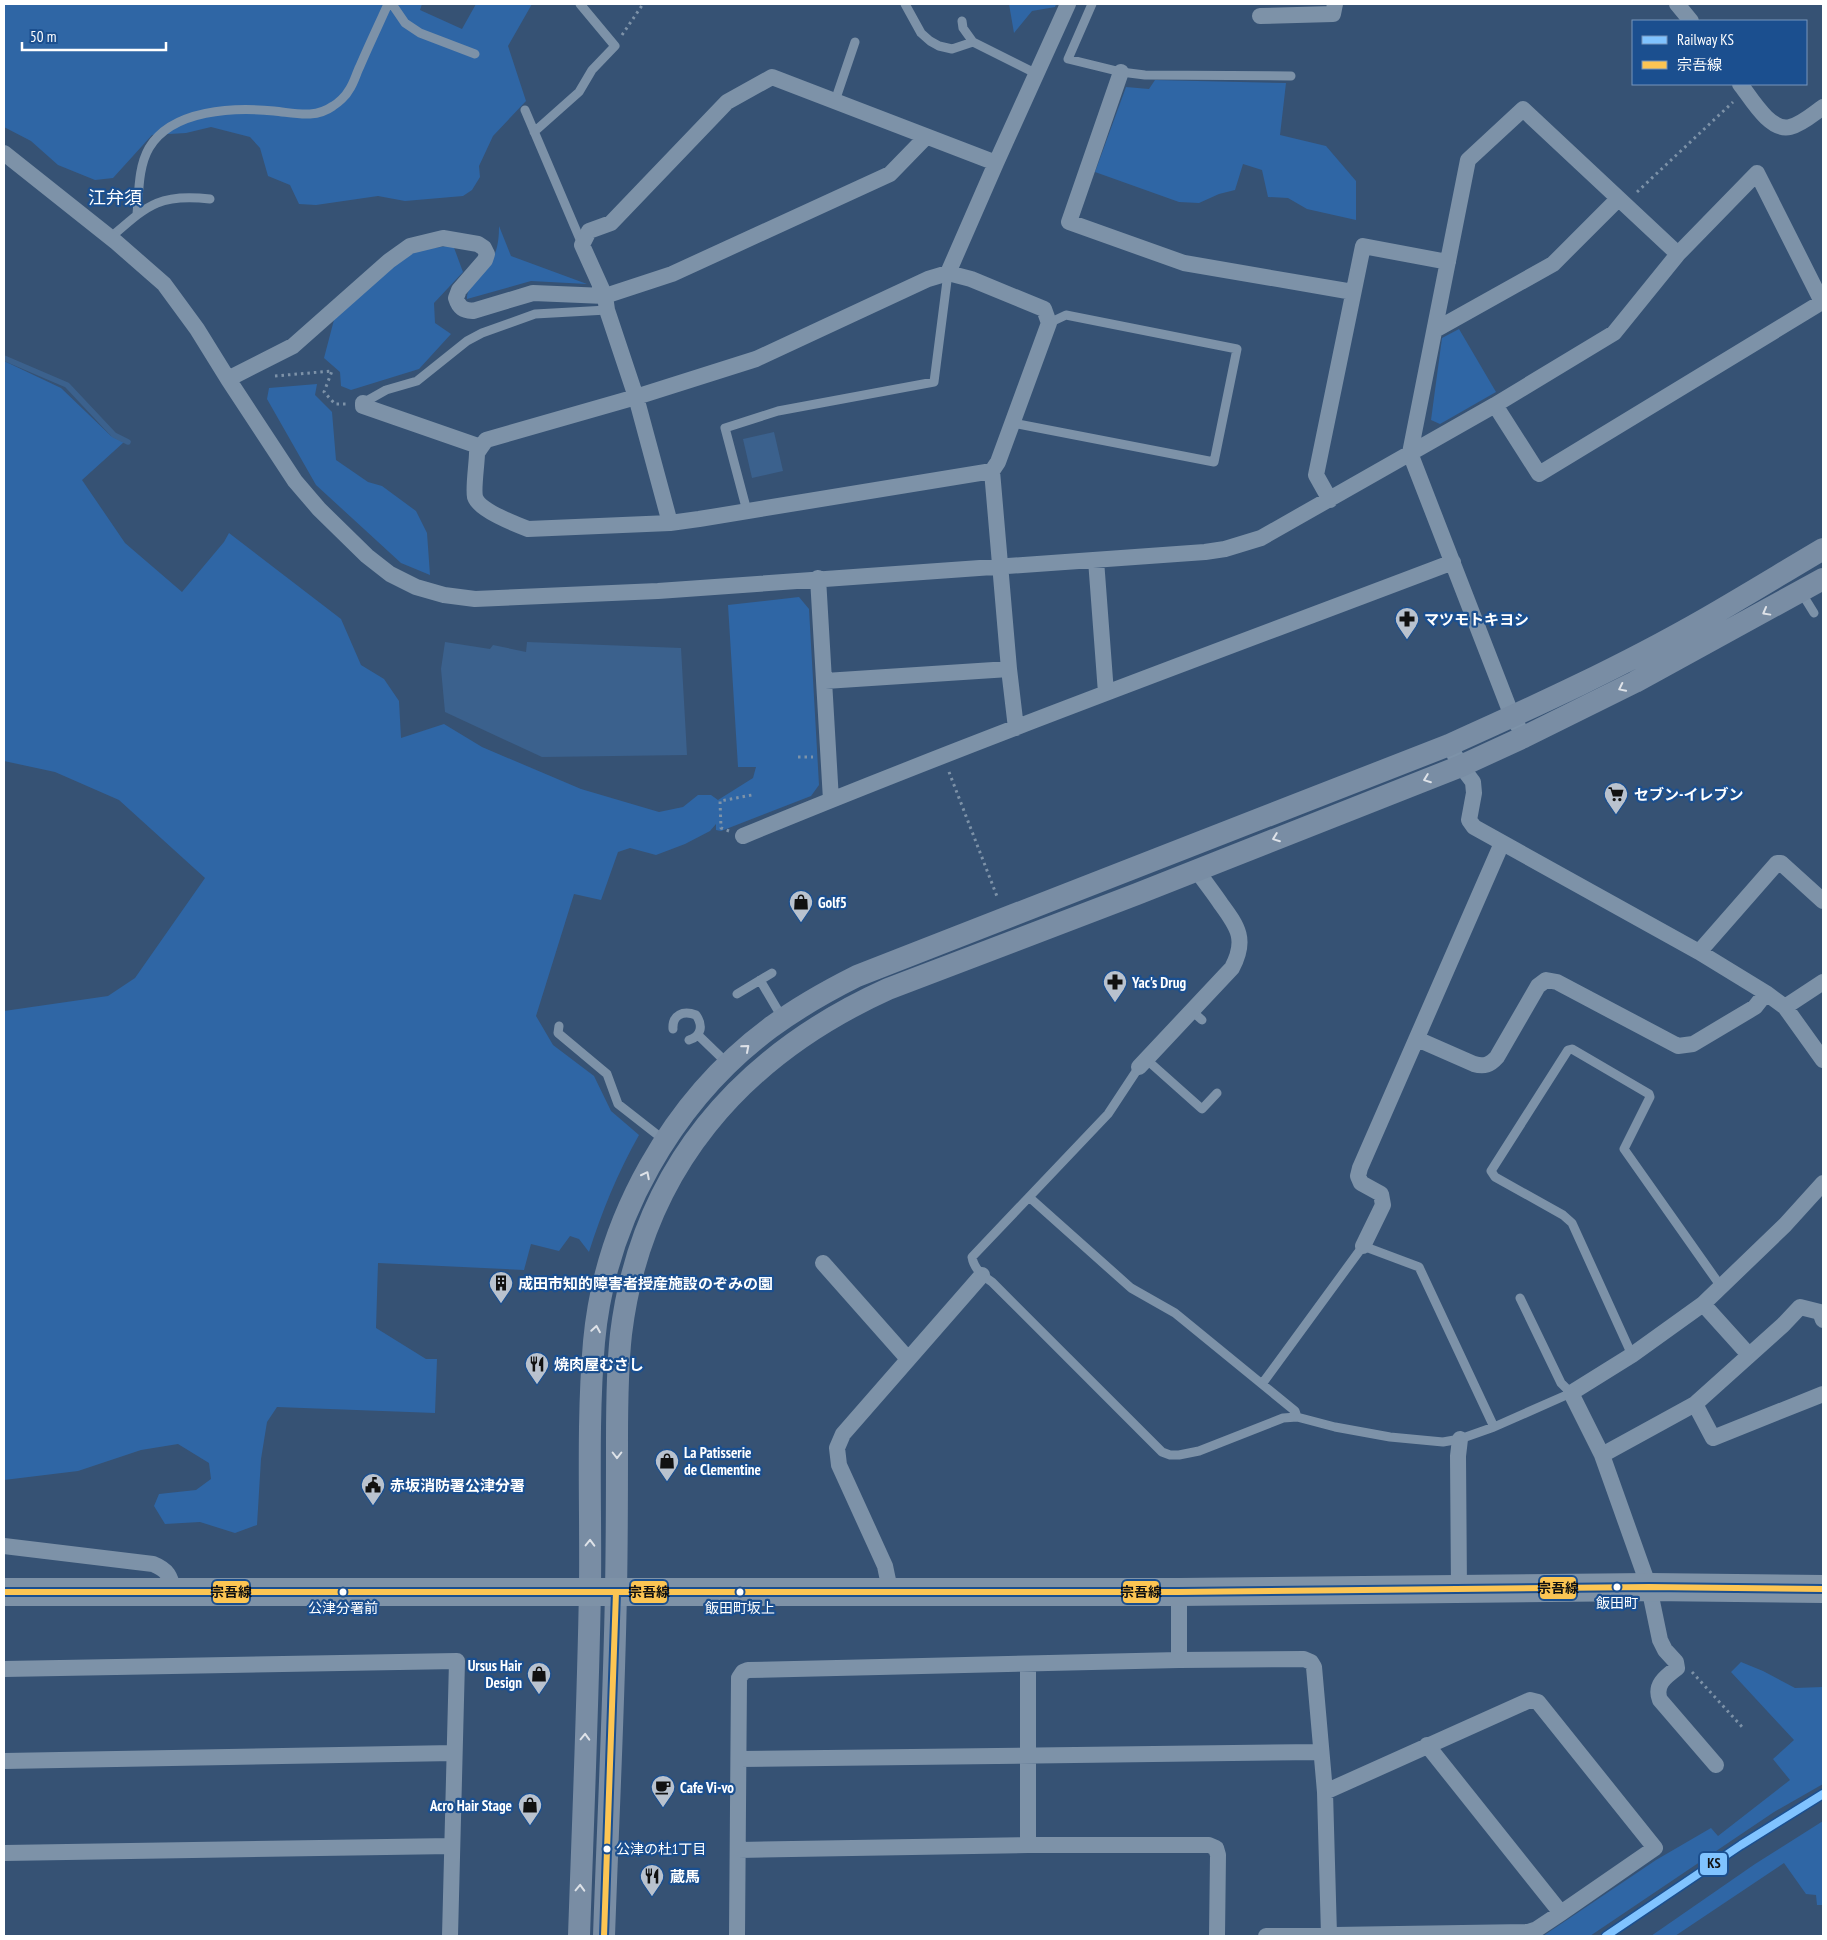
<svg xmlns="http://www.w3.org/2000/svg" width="1827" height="1940" viewBox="0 0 1827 1940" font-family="'PT Sans Narrow','Noto Sans JP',sans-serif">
	<rect width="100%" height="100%" fill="#365274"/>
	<path fill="#2f66a5" d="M 4,4 L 422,4 L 420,10 L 462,29 L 476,4 L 532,4 L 508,46 L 526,101 L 493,136 L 479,166 L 480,177 L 472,190 L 463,196 L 405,201 L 378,196 L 316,205 L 299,204 L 290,185 L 268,176 L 260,148 L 250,137 L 211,127 L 186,133 L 152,135 L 113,178 L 95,180 L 58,165 L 31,141 L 4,127 Z
		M 1009,4 L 1056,4 L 1055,7 L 1032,11 L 1014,33 Z
		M 1155,80 L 1286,83 L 1280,135 L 1326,146 L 1356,181 L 1356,220 L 1307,209 L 1288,198 L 1268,197 L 1262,170 L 1243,164 L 1235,190 L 1219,194 L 1199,203 L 1179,202 L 1095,172 L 1126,87 L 1149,89 Z
		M 499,226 L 511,256 L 587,284 L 531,281 L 467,299 C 466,285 486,273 492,260 C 498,249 499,238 499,226 Z
		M 453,245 L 463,272 L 434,303 L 435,323 L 451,334 L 419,369 L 351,390 L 341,386 L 340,372 L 324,358 L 335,316 L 394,266 L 415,251 Z
		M 1459,329 L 1496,392 L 1440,424 L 1431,420 L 1442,338 Z
		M 4,361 L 61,388 L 111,436 L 124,442 L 82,480 L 125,543 L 182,592 L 224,542 L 229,533 L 341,619 L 361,665 L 384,679 L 399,701 L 401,738 L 444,724 L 482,747 L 581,789 L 659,812 L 683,807 L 698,795 L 711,795 L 718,800 L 753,778 L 756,767 L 738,767 L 728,605 L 799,597 L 809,609 L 819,785 L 811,796 L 721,831 L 716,830 L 716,824 L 710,831 L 685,844 L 656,855 L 630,848 L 618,852 L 601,900 L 574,894 L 536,1016 L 553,1045 L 594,1076 L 611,1111 L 639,1135 C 618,1172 602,1211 589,1252 L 579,1239 L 570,1236 L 559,1251 L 531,1244 L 524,1270 L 378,1263 L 376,1328 L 426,1359 L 437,1359 L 435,1413 L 277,1407 L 267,1422 L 261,1459 L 257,1525 L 235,1533 L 200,1522 L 165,1524 L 154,1506 L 159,1494 L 196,1490 L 211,1479 L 209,1463 L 178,1444 L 141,1450 L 78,1471 L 4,1480 L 4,1011 L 108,996 L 135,978 L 205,878 L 119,800 L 55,772 L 4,761 Z
		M 317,384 L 315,395 L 332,412 L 336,460 L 368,482 L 382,486 L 416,511 L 427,533 L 430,575 L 401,563 L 316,485 L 267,399 L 269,388 Z
		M 1741,1662 L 1763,1671 L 1795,1688 L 1823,1687 L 1823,1784 L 1774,1812 L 1590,1936 L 1543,1936 L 1656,1860 L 1711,1828 L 1718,1836 L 1790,1780 L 1773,1759 L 1794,1740 L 1731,1672 Z
		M 1823,1821 L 1823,1905 L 1817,1905 L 1816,1895 L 1806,1894 L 1784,1863 L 1675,1936 L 1651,1936 L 1755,1864 Z"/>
	<path fill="#3b618d" d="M 774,432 L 783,471 L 752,478 L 743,439 Z
		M 445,642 L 490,649 L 493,645 L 526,652 L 527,642 L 681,648 L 687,755 L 542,757 L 445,712 L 441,669 Z"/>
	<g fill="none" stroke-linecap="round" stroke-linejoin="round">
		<path stroke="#3b618d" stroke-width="5.5" d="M 4,358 L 67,385 L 114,435 L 128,442"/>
		<path stroke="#7d92a8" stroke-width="3" stroke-dasharray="2.5 4" stroke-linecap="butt" d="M 622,35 L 643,4
			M 1637,192 L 1733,102
			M 275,376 L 332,371 L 324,392 L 335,404 L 347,404
			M 798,757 L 813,757
			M 949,772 L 998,899
			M 729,831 L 721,828 L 720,801 L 752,795
			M 1692,1672 L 1744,1729"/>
		<path stroke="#7d92a8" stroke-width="9" d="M 392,4 L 405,23 L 420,33 L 475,54
			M 905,4 L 921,33 L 930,41 L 939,46 L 952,49 L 973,42 L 1037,74
			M 1092,4 L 1068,59 L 1121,72 L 1145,75 L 1291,76
			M 962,21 L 963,28 L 973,42
			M 835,101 L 855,42
			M 525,110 L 582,244
			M 534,132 L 579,92 L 592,70 L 615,46 L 580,4
			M 137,214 C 139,193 138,167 149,148 C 172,109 235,107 274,111 C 295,113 315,119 333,106 C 338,103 346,96 349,90 C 354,83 356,74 360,66 C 369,45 379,24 388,4
			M 110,238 C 147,206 158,193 210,199
			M 363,403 L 386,390 L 417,381 L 467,341 L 482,333 L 535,314 L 607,310
			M 1013,423 L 1214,462 L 1237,349 L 1066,315 L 1049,323
			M 747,511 L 725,428 L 778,411 L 934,382 L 948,273
			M 1801,592 L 1814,613
			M 760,980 L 783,1019
			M 737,994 L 772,973
			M 1192,1011 L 1202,1020
			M 559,1026 L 558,1033 L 607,1074 L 618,1104 L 664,1140
			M 673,1029 C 672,1015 683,1010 696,1015 C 703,1025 702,1036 689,1040
			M 698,1035 L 728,1064
			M 1147,1060 L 1202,1109 L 1217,1093
			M 1139,1067 L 1108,1114 L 972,1257 C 974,1269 983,1276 992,1282 L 1162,1452 L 1170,1455 L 1179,1455 L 1199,1451 L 1283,1418 L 1297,1417 L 1335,1427 L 1390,1437 L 1443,1442 L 1460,1439 L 1494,1427 L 1571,1393 L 1561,1383 L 1520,1298
			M 1029,1197 L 1131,1288 L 1175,1313 L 1295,1411 L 1297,1417
			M 1632,1355 L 1572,1223 L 1563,1215 L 1495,1177 L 1491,1171 L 1568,1050 L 1572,1049 L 1649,1094 L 1650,1097 L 1624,1149 L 1722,1288
			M 1262,1384 L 1363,1246 L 1419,1267 L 1494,1427"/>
		<path stroke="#7d92a8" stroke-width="16" d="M 1677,4 L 1691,21
			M 1260,16 L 1333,14 L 1335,4
			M 1121,72 L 1069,222 L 1184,263 L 1353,292
			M 1740,84 C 1751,98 1770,132 1790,127 C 1802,124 1813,114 1823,107
			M 4,153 L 116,242 L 164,284 L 197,329 L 228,379 L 295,481 L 319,509 L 367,556 L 390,574 L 416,587 L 444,595 L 475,599 L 658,591 L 1205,552 L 1225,549 L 1261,538 L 1495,405 L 1614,333 L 1678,254 L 1757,173 L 1822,302 L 1539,474 L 1495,405
			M 948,273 L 996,163 L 1068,4
			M 1435,330 L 1553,264 L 1618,199
			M 228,379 L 293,346 L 389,261 L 410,246 L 443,238 L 478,244 L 484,248 L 487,254 L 485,260 L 459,290 L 456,298 C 459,308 463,310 473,311 L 533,293 L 605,296 L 672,274 L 890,174 L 926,137
			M 363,403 L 363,406 L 481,447 L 486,440 L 636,397 L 756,359 L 928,279 L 948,273 L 971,279 L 1044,309 L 1049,323 L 998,462 L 992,471 L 1009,669 L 1016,728
			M 481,447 L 477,453 C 477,463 473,488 475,497 C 479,510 515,524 528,529 L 670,523 L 699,519 L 992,471
			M 1330,500 L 1316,475 L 1363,246 L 1448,262
			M 670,523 L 636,397 L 607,310 L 605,296 L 582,245 L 589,231 L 611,223 L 727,102 L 772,77 L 996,163
			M 1096,560 L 1106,693
			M 818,578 L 831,800
			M 825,681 L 1009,669
			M 1518,726 L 1512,716 L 1410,453 L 1468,160 L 1523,109 L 1678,254
			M 1449,745 L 1461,766 L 1473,782 L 1474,793 L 1469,820 L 1474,827 L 1699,952 L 1766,993 L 1785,1007 L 1823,1060
			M 743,836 C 978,739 1216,652 1453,562
			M 1699,952 L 1777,863 L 1781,863 L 1823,901
			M 1785,1007 L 1823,982
			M 1417,1039 L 1474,1064 C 1484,1067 1490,1065 1497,1057 L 1538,986 L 1546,980 L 1557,982 L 1678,1046 L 1693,1044 L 1755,1007 L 1766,993
			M 1139,1067 L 1232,968 C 1247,940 1238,927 1221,904 C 1213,892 1204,881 1196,869
			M 1363,1246 L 1383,1205 L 1381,1194 L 1361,1183 L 1358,1176 L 1360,1168 L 1502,843
			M 823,1263 L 908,1359
			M 1703,1304 L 1749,1355
			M 1695,1404 L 1713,1438 L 1823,1394
			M 1602,1455 L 1695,1404 L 1783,1325 L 1800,1307 L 1820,1312 L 1823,1320
			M 4,1546 L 153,1564 C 168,1570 170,1576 174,1591
			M 1459,1590 L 1458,1456 L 1460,1439
			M 889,1593 L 889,1585 L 885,1566 L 839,1465 L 837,1448 L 843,1434 L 982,1275
			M 1179,1660 L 1179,1592
			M 1028,1664 L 1028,1845
			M 4,1669 L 457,1661 L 450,1936
			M 1427,1745 L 1561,1913
			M 739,1759 L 1321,1752
			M 4,1761 L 454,1753
			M 1716,1765 L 1660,1700 C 1654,1685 1665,1677 1677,1668 L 1676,1662 L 1665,1650 L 1660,1640 L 1649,1587 L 1602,1455 L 1571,1393 L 1632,1355 L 1703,1304 L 1785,1225 L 1823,1183
			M 738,1850 L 1028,1845 L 1209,1845 L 1216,1848 L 1218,1855 L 1217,1936
			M 4,1853 L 452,1846
			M 737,1936 L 739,1678 L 743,1672 L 748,1670 L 1179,1660 L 1304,1659 L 1311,1662 L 1314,1667 L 1325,1792 L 1329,1935
			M 1266,1936 L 1528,1932 L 1537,1929 L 1561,1913 L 1655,1848 L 1538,1702 L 1530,1700 L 1325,1792"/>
		<path stroke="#798da4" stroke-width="22" d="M 579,1936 C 583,1820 588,1704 590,1588 C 591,1506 587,1423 594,1342 C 605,1220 672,1101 770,1028 C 797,1008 827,991 857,976 L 1449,745 C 1536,706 1623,666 1705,619 C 1745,596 1784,572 1823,549
			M 604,1936 C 608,1821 614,1705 616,1590 C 617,1540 617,1491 617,1441 C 617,1405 617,1370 621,1334 C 641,1170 740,1056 888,989 L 1137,894 L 1461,766 L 1524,737 L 1635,682 L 1823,579"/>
		<path stroke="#7e92a7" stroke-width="28" d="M 4,1592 L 1179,1592 L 1649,1587 L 1823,1589"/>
		<g stroke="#1b4f8f" stroke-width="10">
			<path id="bus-1" d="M 4,1592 L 1179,1592 L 1649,1587 L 1823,1589
				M 604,1936 L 616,1592"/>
		</g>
		<use href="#bus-1" stroke="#fcc553" stroke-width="6"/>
		<g stroke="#1b4f8f" stroke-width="11">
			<path id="rail-1" d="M 1606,1936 L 1741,1845 L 1823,1794"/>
		</g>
		<use href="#rail-1" stroke="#80c3ff" stroke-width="8"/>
	</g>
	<defs><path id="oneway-chevron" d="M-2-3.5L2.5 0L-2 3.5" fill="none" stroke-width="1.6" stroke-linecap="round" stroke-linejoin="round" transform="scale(1.25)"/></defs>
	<g stroke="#dee2e8">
		<use href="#oneway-chevron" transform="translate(1766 612) rotate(151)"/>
		<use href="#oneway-chevron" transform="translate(1622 688) rotate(154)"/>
		<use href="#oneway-chevron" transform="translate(1427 779) rotate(159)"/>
		<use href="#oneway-chevron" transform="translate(1276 838) rotate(159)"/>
		<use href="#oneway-chevron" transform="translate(746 1048) rotate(-41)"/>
		<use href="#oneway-chevron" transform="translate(646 1175) rotate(-63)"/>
		<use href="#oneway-chevron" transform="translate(596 1329) rotate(-81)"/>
		<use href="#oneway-chevron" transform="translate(617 1455) rotate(90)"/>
		<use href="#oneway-chevron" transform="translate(590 1543) rotate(-89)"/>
		<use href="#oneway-chevron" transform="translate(585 1737) rotate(-88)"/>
		<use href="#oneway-chevron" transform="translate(580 1888) rotate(-88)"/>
	</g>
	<defs>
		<g id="pharmacy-pin" transform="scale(1.25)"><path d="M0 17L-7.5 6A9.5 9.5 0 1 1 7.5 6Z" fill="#b9c2ce" stroke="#1b4f8f"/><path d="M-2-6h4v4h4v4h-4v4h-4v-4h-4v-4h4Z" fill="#111"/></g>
		<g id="supermarket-pin" transform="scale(1.25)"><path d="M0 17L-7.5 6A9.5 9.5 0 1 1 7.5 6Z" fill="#b9c2ce" stroke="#1b4f8f"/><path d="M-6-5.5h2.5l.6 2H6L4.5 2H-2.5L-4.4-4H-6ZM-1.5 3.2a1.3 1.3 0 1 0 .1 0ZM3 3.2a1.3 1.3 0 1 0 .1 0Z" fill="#111"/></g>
		<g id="shop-pin" transform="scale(1.25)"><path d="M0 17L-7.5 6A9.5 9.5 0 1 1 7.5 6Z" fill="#b9c2ce" stroke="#1b4f8f"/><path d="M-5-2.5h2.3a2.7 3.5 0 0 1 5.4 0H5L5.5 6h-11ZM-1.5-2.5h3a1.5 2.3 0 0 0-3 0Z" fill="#111"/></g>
		<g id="building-pin" transform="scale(1.25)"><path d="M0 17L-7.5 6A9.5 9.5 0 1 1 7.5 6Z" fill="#b9c2ce" stroke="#1b4f8f"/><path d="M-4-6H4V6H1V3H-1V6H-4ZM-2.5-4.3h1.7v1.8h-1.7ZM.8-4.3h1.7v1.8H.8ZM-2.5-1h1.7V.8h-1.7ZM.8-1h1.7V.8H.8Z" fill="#111"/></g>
		<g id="restaurant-pin" transform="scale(1.25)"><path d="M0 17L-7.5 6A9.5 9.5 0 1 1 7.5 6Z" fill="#b9c2ce" stroke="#1b4f8f"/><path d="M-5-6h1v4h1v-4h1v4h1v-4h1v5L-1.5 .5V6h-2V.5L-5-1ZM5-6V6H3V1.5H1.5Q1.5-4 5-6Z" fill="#111"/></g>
		<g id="civic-pin" transform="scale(1.25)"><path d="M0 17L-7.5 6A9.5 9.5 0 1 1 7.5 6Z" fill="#b9c2ce" stroke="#1b4f8f"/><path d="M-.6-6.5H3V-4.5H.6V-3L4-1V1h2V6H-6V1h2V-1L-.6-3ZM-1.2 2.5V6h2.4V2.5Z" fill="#111"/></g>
		<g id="cafe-pin" transform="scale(1.25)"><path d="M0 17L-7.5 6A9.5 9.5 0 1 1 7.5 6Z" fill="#b9c2ce" stroke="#1b4f8f"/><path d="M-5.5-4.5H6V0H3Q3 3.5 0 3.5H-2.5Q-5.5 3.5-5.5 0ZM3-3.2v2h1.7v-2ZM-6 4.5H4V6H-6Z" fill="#111"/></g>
	</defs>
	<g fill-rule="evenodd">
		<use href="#pharmacy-pin" x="1407" y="619"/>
		<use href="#supermarket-pin" x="1616" y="794"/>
		<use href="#shop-pin" x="801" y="902"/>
		<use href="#pharmacy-pin" x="1115" y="982"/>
		<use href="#building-pin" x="501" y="1283"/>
		<use href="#restaurant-pin" x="537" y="1364"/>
		<use href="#shop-pin" x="667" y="1461"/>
		<use href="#civic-pin" x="373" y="1485"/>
		<use href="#shop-pin" x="539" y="1674"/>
		<use href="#cafe-pin" x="663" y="1787"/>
		<use href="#shop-pin" x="530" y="1805"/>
		<use href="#restaurant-pin" x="652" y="1876"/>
	</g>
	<g fill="#fff" stroke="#1b4f8f" stroke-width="2">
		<circle cx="1617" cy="1587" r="4.5"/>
		<circle cx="343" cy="1592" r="4.5"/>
		<circle cx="740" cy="1592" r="4.5"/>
		<circle cx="607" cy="1849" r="4.5"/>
	</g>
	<g text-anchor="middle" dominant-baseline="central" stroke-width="4.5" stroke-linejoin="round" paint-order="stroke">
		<g font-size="14" fill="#fff" stroke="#1b4f8f">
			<text x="1617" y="1603">飯田町</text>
			<text x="343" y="1608">公津分署前</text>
			<text x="740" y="1608">飯田町坂上</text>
			<text x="616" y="1849" text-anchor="start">公津の杜1丁目</text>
		</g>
		<g font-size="15" font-weight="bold" fill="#fff" stroke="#1b4f8f" text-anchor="start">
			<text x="1424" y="619">マツモトキヨシ</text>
			<text x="1634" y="794">セブン-イレブン</text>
			<text x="818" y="902">Golf5</text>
			<text x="1132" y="982">Yac's Drug</text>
			<text x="518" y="1283">成田市知的障害者授産施設のぞみの園</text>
			<text x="554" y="1364">焼肉屋むさし</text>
			<text x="684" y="1452">La Patisserie<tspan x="684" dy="17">de Clementine</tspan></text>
			<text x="390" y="1485">赤坂消防署公津分署</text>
			<text x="522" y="1665" text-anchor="end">Ursus Hair<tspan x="522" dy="17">Design</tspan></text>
			<text x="680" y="1787">Cafe Vi-vo</text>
			<text x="512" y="1805" text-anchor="end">Acro Hair Stage</text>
			<text x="670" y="1876">蔵馬</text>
		</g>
		<g font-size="18" fill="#fff" stroke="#1b4f8f">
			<text x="115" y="197">江弁須</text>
		</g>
	</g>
	<g stroke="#1b4f8f" stroke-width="2">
		<rect x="1539" y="1576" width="38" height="24" rx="5" fill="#fcc553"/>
		<rect x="212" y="1580" width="38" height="24" rx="5" fill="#fcc553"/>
		<rect x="630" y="1580" width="38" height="24" rx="5" fill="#fcc553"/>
		<rect x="1122" y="1580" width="38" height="24" rx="5" fill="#fcc553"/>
		<rect x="1699" y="1852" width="29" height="24" rx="5" fill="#80c3ff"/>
	</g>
	<g font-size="14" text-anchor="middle" font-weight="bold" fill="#111">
		<text x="1558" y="1593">宗吾線</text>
		<text x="231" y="1597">宗吾線</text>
		<text x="649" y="1597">宗吾線</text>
		<text x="1141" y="1597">宗吾線</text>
		<text x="1714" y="1868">KS</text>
	</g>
	<rect width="1827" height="1940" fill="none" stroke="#ffffff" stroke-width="10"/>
	<rect x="1632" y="20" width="175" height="65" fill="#1b4f8f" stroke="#7695bc"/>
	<rect x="1642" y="36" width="25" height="8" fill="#80c3ff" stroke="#7695bc"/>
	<text x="1677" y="45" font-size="15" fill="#ffffff">Railway KS</text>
	<rect x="1642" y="61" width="25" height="8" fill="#fcc553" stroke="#7695bc"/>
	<text x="1677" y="70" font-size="15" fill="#ffffff">宗吾線</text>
	<path d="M22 42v8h144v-8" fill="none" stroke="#ffffff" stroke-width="2.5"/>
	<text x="30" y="42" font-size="15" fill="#ffffff" stroke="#1b4f8f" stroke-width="4" paint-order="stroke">50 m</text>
</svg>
